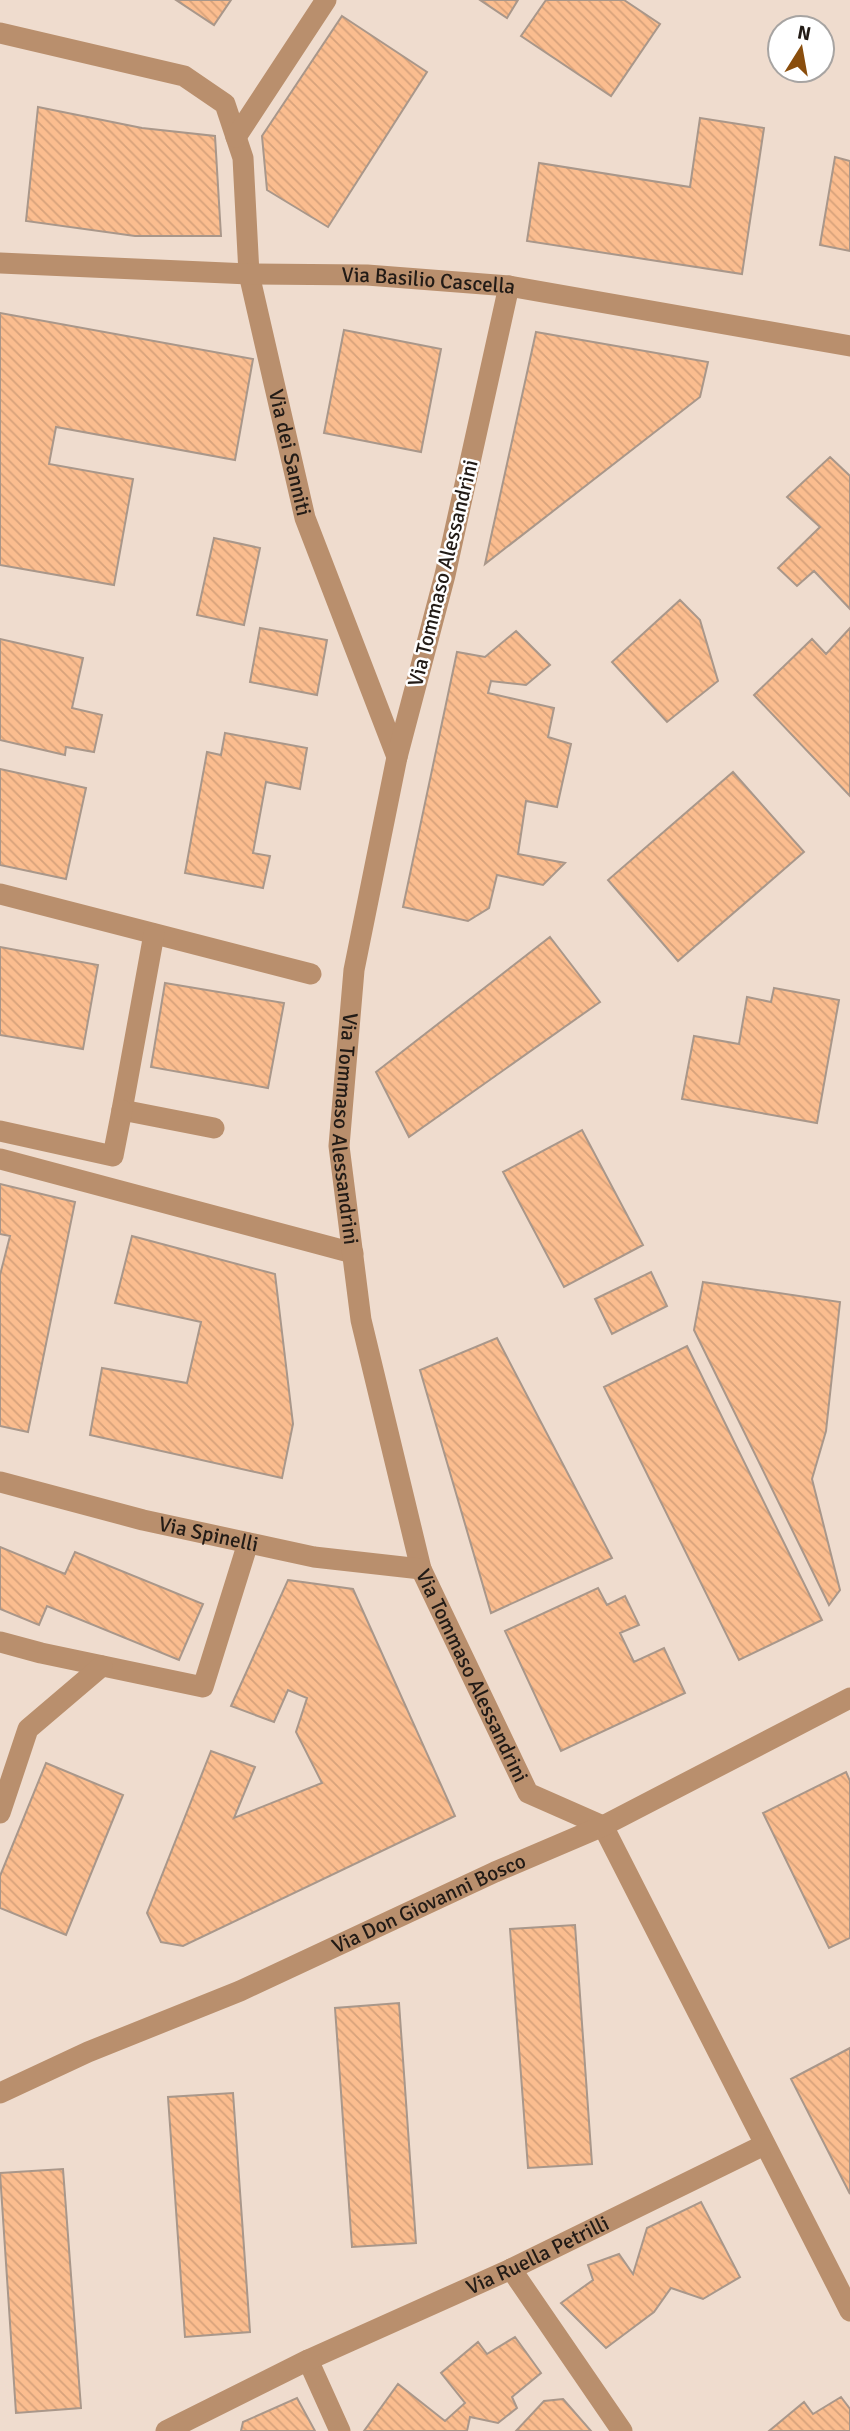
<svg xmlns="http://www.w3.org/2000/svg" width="850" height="2431" viewBox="0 0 850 2431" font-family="Signika,sans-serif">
	<defs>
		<pattern id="building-back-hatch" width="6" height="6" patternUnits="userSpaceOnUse" patternTransform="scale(1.75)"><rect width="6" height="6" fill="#fbbd8f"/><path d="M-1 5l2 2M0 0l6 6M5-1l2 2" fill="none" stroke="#d7a27b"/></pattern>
	</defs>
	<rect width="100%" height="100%" fill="#efdcce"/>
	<path fill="url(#building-back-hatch)" stroke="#a9978a" stroke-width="2" d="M 176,0 L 231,0 L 214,25 Z
		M 480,0 L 518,0 L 507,18 Z
		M 546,0 L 624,0 L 660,24 L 611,96 L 521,36 Z
		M 342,16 L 427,72 L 328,227 L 267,190 L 262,136 Z
		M 38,107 L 142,128 L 215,136 L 221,236 L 135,236 L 26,221 Z
		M 700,118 L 764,128 L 742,274 L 527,241 L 539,163 L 690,187 Z
		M 835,157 L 850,161 L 850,251 L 820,245 Z
		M 0,313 L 253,359 L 235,460 L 56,427 L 49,464 L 133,479 L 114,585 L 0,565 Z
		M 344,330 L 441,349 L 421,452 L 324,433 Z
		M 536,332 L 708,362 L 700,397 L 485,564 Z
		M 830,457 L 850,476 L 850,609 L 814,571 L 797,586 L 778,568 L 820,527 L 787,497 Z
		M 214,538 L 260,548 L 244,625 L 197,615 Z
		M 680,600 L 700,620 L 718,681 L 667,722 L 612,662 Z
		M 260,628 L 327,640 L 317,695 L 250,682 Z
		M 850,628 L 850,796 L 754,695 L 812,639 L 826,654 Z
		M 516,631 L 550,665 L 526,685 L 491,681 L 488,693 L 554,708 L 548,737 L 571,744 L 557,807 L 526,801 L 518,854 L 565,863 L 543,885 L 497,875 L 489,908 L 468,921 L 403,907 L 457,652 L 485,657 Z
		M 0,639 L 83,658 L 72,708 L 102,715 L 94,752 L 66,747 L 65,755 L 0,740 Z
		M 225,733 L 307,748 L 300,789 L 266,782 L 253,853 L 270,856 L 263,888 L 185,873 L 207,752 L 221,755 Z
		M 0,769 L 86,788 L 66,879 L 0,865 Z
		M 733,772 L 804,852 L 678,961 L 608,880 Z
		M 550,937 L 600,1002 L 409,1137 L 376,1072 Z
		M 0,947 L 98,965 L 83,1049 L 0,1035 Z
		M 165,983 L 284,1003 L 268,1088 L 151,1067 Z
		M 774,988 L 839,1000 L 817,1123 L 682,1099 L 694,1036 L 739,1044 L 747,997 L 771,1002 Z
		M 582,1130 L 643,1245 L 564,1287 L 503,1172 Z
		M 0,1184 L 75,1202 L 28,1432 L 0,1426 L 0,1275 L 10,1236 L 0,1234 Z
		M 132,1236 L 275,1274 L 293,1424 L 282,1478 L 90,1435 L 102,1368 L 187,1383 L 201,1322 L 115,1303 Z
		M 651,1272 L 667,1306 L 612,1334 L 595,1299 Z
		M 703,1282 L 840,1302 L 826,1431 L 812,1479 L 840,1590 L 829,1605 L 694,1330 Z
		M 497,1338 L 612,1558 L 491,1613 L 420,1370 Z
		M 687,1346 L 822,1620 L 739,1660 L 604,1387 Z
		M 0,1547 L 65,1574 L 75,1552 L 203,1604 L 179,1660 L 47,1606 L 39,1625 L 0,1609 Z
		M 288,1580 L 353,1589 L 455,1816 L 183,1946 L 161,1942 L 147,1913 L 211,1751 L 255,1767 L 234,1818 L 322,1783 L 296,1732 L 307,1698 L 288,1690 L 274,1722 L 231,1706 Z
		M 598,1588 L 607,1605 L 625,1596 L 639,1625 L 620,1633 L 634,1662 L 664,1648 L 685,1693 L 561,1751 L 505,1631 Z
		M 46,1763 L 123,1795 L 66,1935 L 0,1908 L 0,1876 Z
		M 846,1772 L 850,1781 L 850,1938 L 829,1948 L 763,1813 Z
		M 575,1925 L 592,2164 L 528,2168 L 510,1929 Z
		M 399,2003 L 416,2243 L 352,2247 L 335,2008 Z
		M 850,2048 L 850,2194 L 791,2079 Z
		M 233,2093 L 250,2332 L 185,2337 L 168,2097 Z
		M 63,2169 L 81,2408 L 16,2413 L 0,2173 Z
		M 701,2202 L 740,2277 L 703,2299 L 671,2288 L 654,2312 L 606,2348 L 561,2303 L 593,2280 L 588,2265 L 619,2254 L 633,2274 L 647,2228 Z
		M 515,2337 L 541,2373 L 512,2397 L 517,2408 L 498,2423 L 470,2417 L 467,2431 L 364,2431 L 398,2384 L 445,2421 L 465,2403 L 441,2373 L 478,2342 L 487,2354 Z
		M 841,2397 L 850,2409 L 850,2431 L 769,2431 L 804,2402 L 813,2414 Z
		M 297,2398 L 315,2431 L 241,2431 L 243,2422 Z
		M 563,2399 L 591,2431 L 516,2431 L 544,2401 Z"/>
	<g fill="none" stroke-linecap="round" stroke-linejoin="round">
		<g stroke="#b98f6d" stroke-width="21">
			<path id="s1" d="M 0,33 L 184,76 L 225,104 L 243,158 L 249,274 L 305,518 L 397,757"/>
			<path d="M 0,894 L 311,974"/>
			<path d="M 154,934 L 122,1110 L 214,1128"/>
			<path d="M 0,1131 L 113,1156 L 122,1110"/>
			<path d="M 0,1159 L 353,1253"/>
			<path d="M 0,1642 L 41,1653 L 203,1687 L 248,1543"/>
			<path d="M 0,1813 L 28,1729 L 102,1666"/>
		</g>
		<g stroke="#b98f6d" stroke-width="21">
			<path d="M 236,137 L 326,0"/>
			<path id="s2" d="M 0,263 L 249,274 L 367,275 L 509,286 L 850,346"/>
			<path id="s3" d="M 509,286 L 445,575 L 397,757 L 354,970 L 339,1146 L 361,1320 L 421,1569 L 528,1793 L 603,1826"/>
			<path id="s4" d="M 0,1482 L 143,1520 L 314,1557 L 421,1569"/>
			<path d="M 603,1826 L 850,2311"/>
			<path id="s5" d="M 0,2093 L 88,2052 L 240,1991 L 495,1872 L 603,1826 L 850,1698"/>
			<path d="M 511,2269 L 622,2431"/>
			<path d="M 308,2360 L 340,2431"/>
			<path id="s6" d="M 166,2431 L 308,2360 L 511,2269 L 764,2145"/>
		</g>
	</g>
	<g text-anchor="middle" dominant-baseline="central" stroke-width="5" stroke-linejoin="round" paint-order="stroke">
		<g font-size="21" fill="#221b16" stroke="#fff">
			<text stroke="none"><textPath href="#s2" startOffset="429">Via Basilio Cascella</textPath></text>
			<text stroke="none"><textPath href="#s1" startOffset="595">Via dei Sanniti</textPath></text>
			<text transform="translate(443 573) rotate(-76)">Via Tommaso Alessandrini</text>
			<text stroke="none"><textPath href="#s3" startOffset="861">Via Tommaso Alessandrini</textPath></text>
			<text stroke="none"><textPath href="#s4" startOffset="215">Via Spinelli</textPath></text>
			<text stroke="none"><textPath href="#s3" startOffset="1428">Via Tommaso Alessandrini</textPath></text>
			<text stroke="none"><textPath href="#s5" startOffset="469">Via Don Giovanni Bosco</textPath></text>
			<text stroke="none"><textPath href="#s6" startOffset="411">Via Ruella Petrilli</textPath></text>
		</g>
	</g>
	<g transform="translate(801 49) rotate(11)"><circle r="33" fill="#ffffff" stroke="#a7a4a2" stroke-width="2"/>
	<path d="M0-5L12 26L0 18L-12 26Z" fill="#8a4e0d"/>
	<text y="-10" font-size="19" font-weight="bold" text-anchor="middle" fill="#221b16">N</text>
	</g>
</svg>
